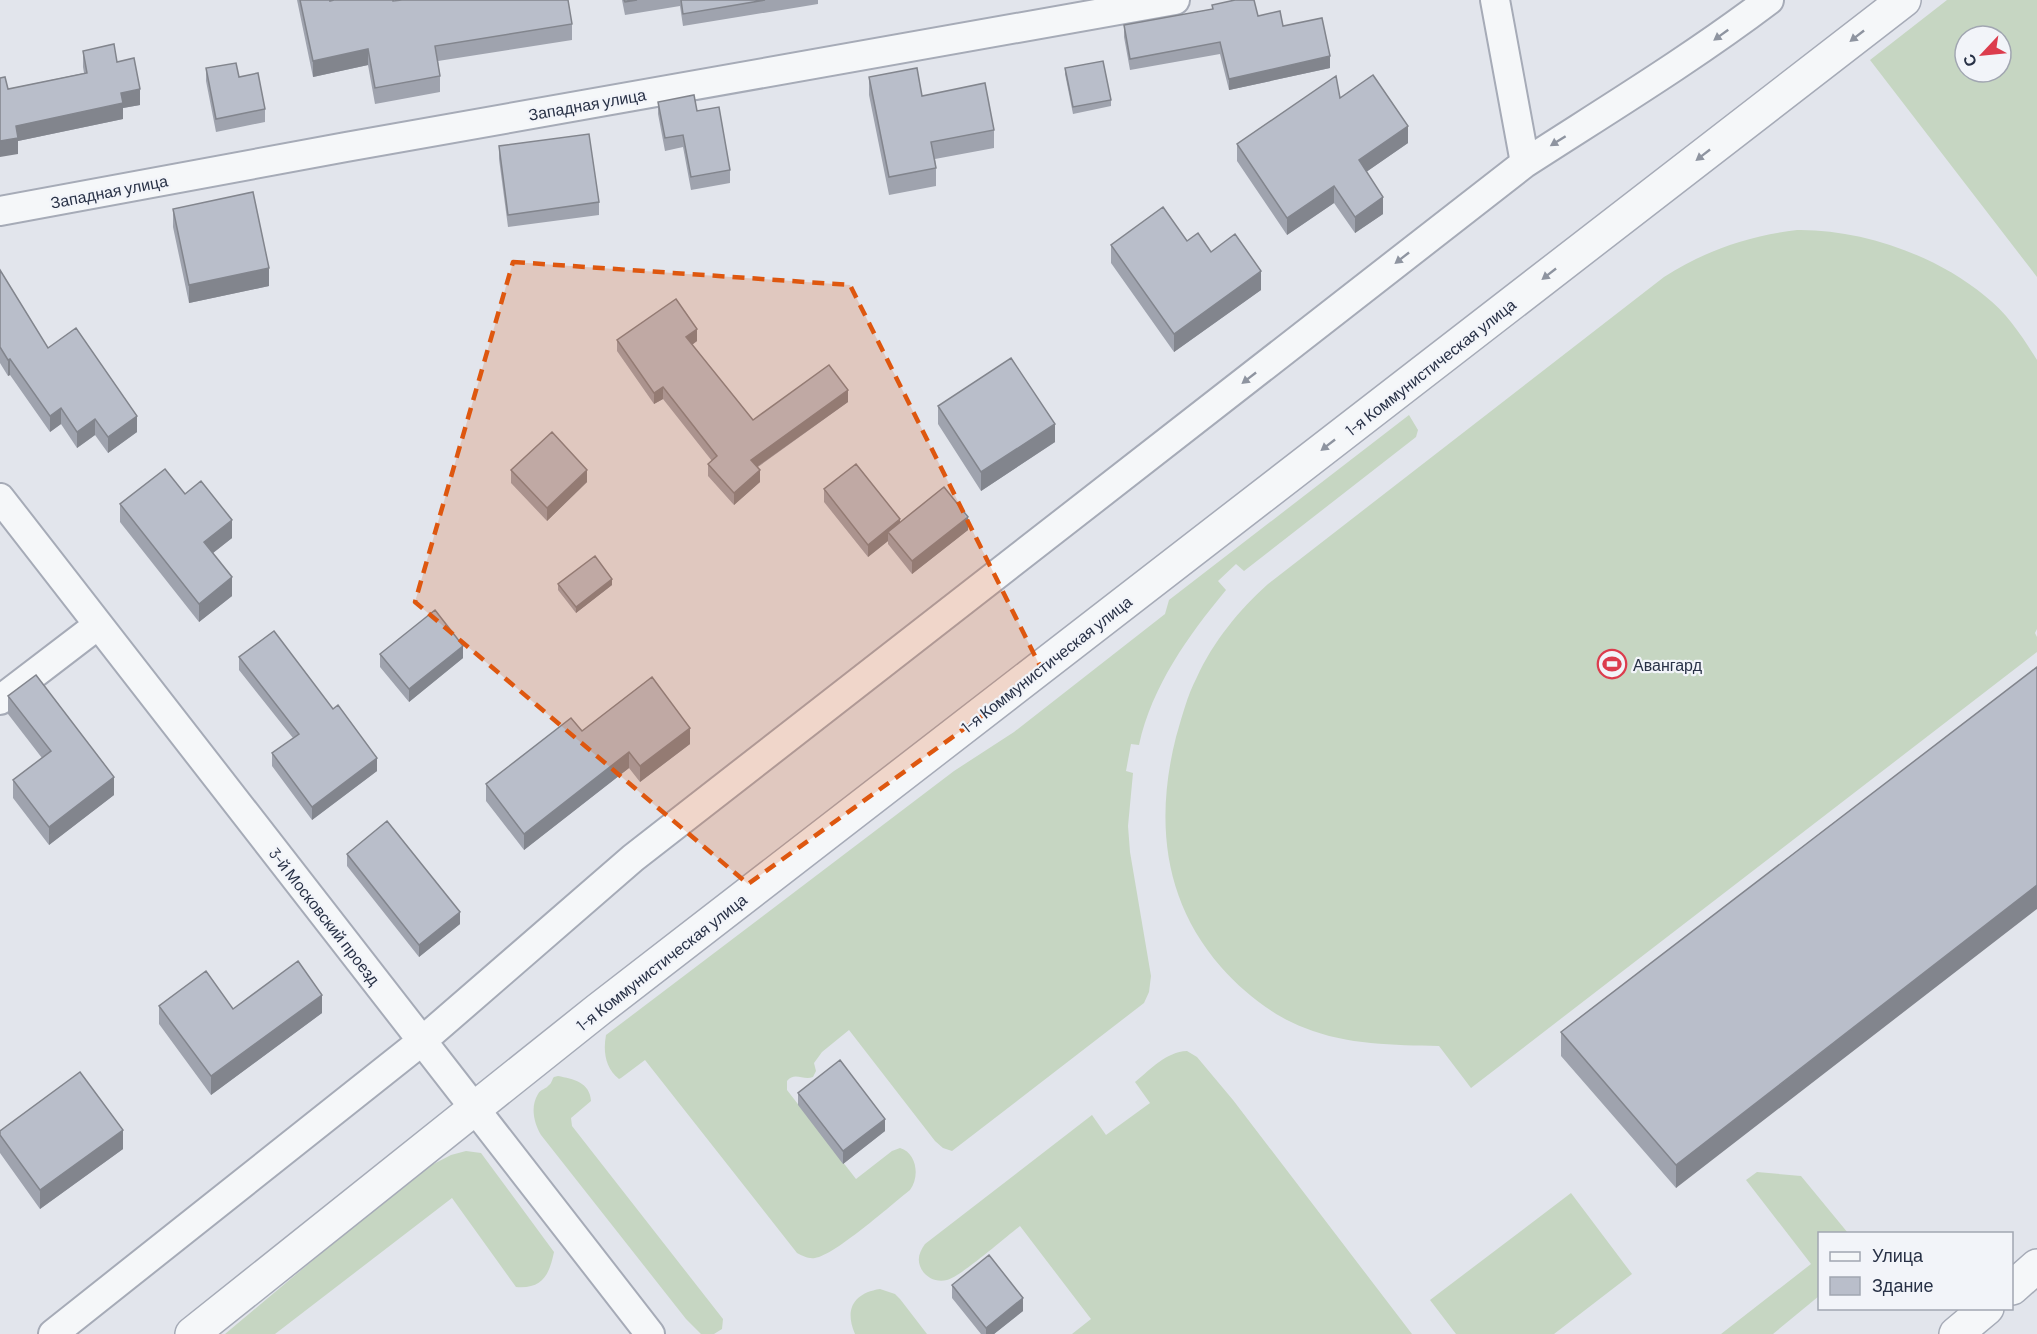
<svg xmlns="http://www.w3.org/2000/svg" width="2037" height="1334" viewBox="0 0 2037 1334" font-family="Barlow,sans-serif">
	<rect width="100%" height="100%" fill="#e2e5ec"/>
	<path fill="#c6d6c2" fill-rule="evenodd" d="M 1947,0 L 2037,0 L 2037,277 L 1870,60 ZM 1965,36 L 2001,36 L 2001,72 L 1965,72 Z
		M 1797,230 C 1861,229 1936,255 1985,296 C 2007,313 2022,336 2037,360 L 2037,629 L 2035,633 L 2037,637 L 2037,652 L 1471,1088 L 1439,1046 C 1394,1045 1347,1045 1305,1028 C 1273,1016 1244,993 1221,967 C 1163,901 1155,820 1176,737 C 1182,717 1187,696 1197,677 C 1213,642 1239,610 1268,584 L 1664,277 C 1706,250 1749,236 1797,230 Z
		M 1409,415 L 1418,430 L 1416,437 L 1244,571 L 1236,564 L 1218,581 L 1226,590 C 1188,636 1152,686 1139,745 L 1131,744 L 1126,771 L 1133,773 L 1128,826 L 1130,852 L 1151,976 L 1149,992 L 1144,1003 L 952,1151 L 943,1148 L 935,1141 L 849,1030 L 822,1052 L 814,1063 L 816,1071 L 813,1077 C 803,1081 795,1071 787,1081 L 787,1090 L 856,1179 L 892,1151 L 900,1148 C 917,1153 920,1177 910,1190 C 891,1205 835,1255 815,1258 C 808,1259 803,1256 797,1253 L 645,1060 L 621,1078 L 619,1079 C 605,1068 603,1051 606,1035 L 954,771 L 1014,732 L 1165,614 L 1169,600 Z
		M 1187,1051 L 1197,1057 L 1233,1100 L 1412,1334 L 1072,1334 L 1091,1319 L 1020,1226 C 1006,1237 960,1277 947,1280 C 936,1283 924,1277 920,1266 C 917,1258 920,1251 925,1244 L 1092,1115 L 1106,1135 L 1150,1103 L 1135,1082 C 1151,1069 1166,1052 1187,1051 Z
		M 558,1076 C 573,1079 590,1082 591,1101 L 571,1118 L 572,1126 L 723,1319 L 722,1329 L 714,1334 L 701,1334 L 686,1319 L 541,1135 C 534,1123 530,1107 538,1094 C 541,1089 546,1089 549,1085 C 552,1083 552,1079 554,1077 Z
		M 466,1151 L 481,1153 L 554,1252 C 549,1276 542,1289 516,1287 L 452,1198 L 275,1334 L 225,1334 L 418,1172 L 451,1155 Z
		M 1757,1172 L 1801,1176 L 1848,1233 L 1820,1234 L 1819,1296 L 1773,1334 L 1721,1334 L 1811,1264 L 1746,1180 Z
		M 1571,1193 L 1632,1274 L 1554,1334 L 1456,1334 L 1430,1300 Z
		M 880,1289 L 895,1294 L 900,1299 L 927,1334 L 855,1334 C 844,1309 854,1293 880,1289 Z"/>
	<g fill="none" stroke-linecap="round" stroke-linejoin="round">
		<g stroke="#a6abb7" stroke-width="32">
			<path id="minor" d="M 1495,0 L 1525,163
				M 0,211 L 346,147 L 1175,0
				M 0,498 L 650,1334
				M 0,700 L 98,625
				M 53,1334 L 422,1041 L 633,858 L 1525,163 C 1607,110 1691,59 1769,0"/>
		</g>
		<g stroke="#a6abb7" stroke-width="36">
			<path id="tertiary" d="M 2012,1288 L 2037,1266
				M 192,1334 L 598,1010 L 1904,0
				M 1956,1334 L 1987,1308"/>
		</g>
		<use href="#minor" stroke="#f5f7f9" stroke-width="28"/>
		<use href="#tertiary" stroke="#f5f7f9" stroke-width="33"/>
	</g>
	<path fill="#9fa3ae" d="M 297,0 L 393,1 L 572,24 L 572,40 L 438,61 L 440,76 L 440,92 L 375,104 L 368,65 L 313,77 Z
		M 622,0 L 818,0 L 818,4 L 683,26 L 680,6 L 625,15 Z
		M 1212,5 L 1258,16 L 1283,26 L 1330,68 L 1229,90 L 1220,54 L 1130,70 L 1124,37 L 1124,25 L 1212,9 Z
		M 83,51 L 117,62 L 140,105 L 123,108 L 123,119 L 18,141 L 18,154 L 8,89 L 84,73 L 83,67 Z
		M 206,68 L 239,77 L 265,109 L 265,122 L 216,132 L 206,81 Z
		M 1065,68 L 1111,100 L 1111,106 L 1073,114 L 1065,74 Z
		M 869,77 L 922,96 L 994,130 L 994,148 L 935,159 L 936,168 L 936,186 L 889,195 L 869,95 Z
		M 1340,98 L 1408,143 L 1366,172 L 1383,214 L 1355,233 L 1334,203 L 1287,235 L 1237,161 L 1237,144 Z
		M 658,102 L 697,111 L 730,170 L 730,183 L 691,190 L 683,147 L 665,151 L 658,114 Z
		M 499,146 L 599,202 L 599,215 L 508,227 L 499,159 Z
		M 173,209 L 269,286 L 189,303 L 173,227 Z
		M 1187,241 L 1211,252 L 1261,290 L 1174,352 L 1111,263 L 1111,245 Z
		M 0,270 L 48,348 L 137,432 L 108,453 L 95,435 L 77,448 L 61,424 L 50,432 L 10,375 L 8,376 L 0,363 Z
		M 617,340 L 697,341 L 692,345 L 753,420 L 848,402 L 758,467 L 760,482 L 734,505 L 708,476 L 708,464 L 712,461 L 663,399 L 654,404 L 617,351 Z
		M 938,406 L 1055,442 L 981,491 L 938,424 Z
		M 511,470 L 587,482 L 547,521 L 511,483 Z
		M 824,489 L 900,522 L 968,530 L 912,574 L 888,544 L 888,541 L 868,557 L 824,502 Z
		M 185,494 L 232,538 L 213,553 L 232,596 L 199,622 L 120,522 L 120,504 Z
		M 558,584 L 612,585 L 576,613 L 558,590 Z
		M 380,654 L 463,658 L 409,702 L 380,667 Z
		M 239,657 L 333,709 L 377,771 L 312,820 L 272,766 L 272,753 L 293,738 L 239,670 Z
		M 2037,667 L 1676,1188 L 1561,1056 L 1561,1032 Z
		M 8,696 L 114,795 L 49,845 L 13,798 L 13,780 L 42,758 L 8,714 Z
		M 582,731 L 690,744 L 640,782 L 629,768 L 524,850 L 486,801 L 486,784 Z
		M 347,854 L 460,924 L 419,957 L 347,866 Z
		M 159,1006 L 233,1009 L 322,1013 L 211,1095 L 159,1024 Z
		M 798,1093 L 885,1131 L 843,1164 L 798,1105 Z
		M 0,1131 L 123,1149 L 40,1209 L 0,1153 Z
		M 952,1285 L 1023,1311 L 994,1334 L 981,1334 L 952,1298 Z"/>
	<path fill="#82858d" d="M 368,49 L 368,65 L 313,77 L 313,61 Z
		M 1330,56 L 1330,68 L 1229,90 L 1229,79 Z
		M 140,89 L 140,105 L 123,108 L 123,119 L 18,141 L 18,154 L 0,157 L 0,141 L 16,126 L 121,93 Z
		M 1408,126 L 1408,143 L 1359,177 L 1359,160 Z
		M 1334,186 L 1334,203 L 1287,235 L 1287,218 Z
		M 1383,197 L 1383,214 L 1355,233 L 1355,217 Z
		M 269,268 L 269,286 L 189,303 L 189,285 Z
		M 1261,271 L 1261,290 L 1174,352 L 1174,334 Z
		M 697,329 L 697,341 L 686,349 L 686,337 Z
		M 10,359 L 10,375 L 8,376 L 8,360 Z
		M 663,387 L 663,399 L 654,404 L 654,393 Z
		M 848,390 L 848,402 L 751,471 L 751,460 Z
		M 61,408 L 61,424 L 50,432 L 50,416 Z
		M 137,416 L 137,432 L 108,453 L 108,437 Z
		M 95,419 L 95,435 L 77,448 L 77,432 Z
		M 1055,424 L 1055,442 L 981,491 L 981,472 Z
		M 587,470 L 587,482 L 547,521 L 547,508 Z
		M 760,470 L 760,482 L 734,505 L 734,493 Z
		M 968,517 L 968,530 L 912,574 L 912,561 Z
		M 900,519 L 900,532 L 888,532 L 888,541 L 868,557 L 868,545 Z
		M 232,520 L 232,538 L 204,560 L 204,542 Z
		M 232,577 L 232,596 L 199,622 L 199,604 Z
		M 612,579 L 612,585 L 576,613 L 576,607 Z
		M 463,646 L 463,658 L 409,702 L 409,689 Z
		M 690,728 L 690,744 L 640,782 L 640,766 Z
		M 629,752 L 629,768 L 524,850 L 524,834 Z
		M 377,758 L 377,771 L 312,820 L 312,807 Z
		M 114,777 L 114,795 L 49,845 L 49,827 Z
		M 2037,885 L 2037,909 L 1676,1188 L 1676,1165 Z
		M 460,912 L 460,924 L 419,957 L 419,945 Z
		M 322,995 L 322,1013 L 211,1095 L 211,1076 Z
		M 885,1119 L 885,1131 L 843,1164 L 843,1151 Z
		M 123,1130 L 123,1149 L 40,1209 L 40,1190 Z
		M 1023,1298 L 1023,1311 L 994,1334 L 986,1334 L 986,1328 Z"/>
	<path fill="#b9beca" stroke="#82858d" stroke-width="1.5" d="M 300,0 L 330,0 L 330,1 L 334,0 L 393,0 L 393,1 L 402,0 L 568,0 L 572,24 L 435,46 L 440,76 L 375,88 L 368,49 L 313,61 Z
		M 624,0 L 637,0 L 625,2 Z
		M 681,0 L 765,0 L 683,14 Z
		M 1235,0 L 1254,0 L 1258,16 L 1280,11 L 1283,26 L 1322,18 L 1330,56 L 1229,79 L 1220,42 L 1130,59 L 1124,25 L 1213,9 L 1212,5 Z
		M 114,44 L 117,62 L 134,58 L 140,89 L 121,93 L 123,103 L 16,126 L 18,138 L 0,141 L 0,78 L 5,77 L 8,89 L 87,73 L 83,51 Z
		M 1103,61 L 1111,100 L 1073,107 L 1065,68 Z
		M 236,63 L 239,77 L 258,73 L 265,109 L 216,119 L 206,68 Z
		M 917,68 L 922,96 L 985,83 L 994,130 L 931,142 L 936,168 L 889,177 L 869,77 Z
		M 1373,75 L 1408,126 L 1359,160 L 1383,197 L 1355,217 L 1334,186 L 1287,218 L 1237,144 L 1336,76 L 1340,98 Z
		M 694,95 L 697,111 L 719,107 L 730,170 L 691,177 L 683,135 L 665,138 L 658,102 Z
		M 589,134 L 599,202 L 508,215 L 499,146 Z
		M 253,192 L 269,268 L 189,285 L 173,209 Z
		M 1163,207 L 1187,241 L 1198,233 L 1211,252 L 1235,234 L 1261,271 L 1174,334 L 1111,245 Z
		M 0,270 L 48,348 L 76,328 L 137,416 L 108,437 L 95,419 L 77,432 L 61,408 L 50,416 L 10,359 L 8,360 L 0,347 Z
		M 676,299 L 697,329 L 686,337 L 753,420 L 829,365 L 848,390 L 751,460 L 760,470 L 734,493 L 708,464 L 717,456 L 663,387 L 654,393 L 617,340 Z
		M 1011,358 L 1055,424 L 981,472 L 938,406 Z
		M 552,432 L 587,470 L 547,508 L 511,470 Z
		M 856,464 L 900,519 L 868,545 L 824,489 Z
		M 165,469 L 185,494 L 201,481 L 232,520 L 204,542 L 232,577 L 199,604 L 120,504 Z
		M 944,487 L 968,517 L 912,561 L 888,532 Z
		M 595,556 L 612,579 L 576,607 L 558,584 Z
		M 435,610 L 463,646 L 409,689 L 380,654 Z
		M 274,631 L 333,709 L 338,705 L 377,758 L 312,807 L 272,753 L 299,734 L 239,657 Z
		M 2037,667 L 2037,885 L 1676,1165 L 1561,1032 Z
		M 36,675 L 114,777 L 49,827 L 13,780 L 51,751 L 8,696 Z
		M 652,677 L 690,728 L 640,766 L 629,752 L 524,834 L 486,784 L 571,718 L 582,731 Z
		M 387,821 L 460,912 L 419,945 L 347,854 Z
		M 298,961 L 322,995 L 211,1076 L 159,1006 L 206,971 L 233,1009 Z
		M 840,1060 L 885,1119 L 843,1151 L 798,1093 Z
		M 80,1072 L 123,1130 L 40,1190 L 0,1135 L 0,1131 Z
		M 989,1255 L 1023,1298 L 986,1328 L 952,1285 Z"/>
	<defs><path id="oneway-solid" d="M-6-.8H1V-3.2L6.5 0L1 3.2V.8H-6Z" transform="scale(1.5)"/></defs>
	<g fill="#8e94a0">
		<use href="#oneway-solid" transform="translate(1721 35) rotate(144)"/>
		<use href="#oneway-solid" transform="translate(1857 36) rotate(142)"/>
		<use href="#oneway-solid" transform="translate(1558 141) rotate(148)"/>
		<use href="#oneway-solid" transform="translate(1703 155) rotate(142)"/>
		<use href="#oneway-solid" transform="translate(1402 258) rotate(142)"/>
		<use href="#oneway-solid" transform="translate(1549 274) rotate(142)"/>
		<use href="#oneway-solid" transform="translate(1249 378) rotate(142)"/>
		<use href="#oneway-solid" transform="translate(1328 445) rotate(142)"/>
	</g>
	<path fill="#de570f" fill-opacity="0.2" stroke="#de570f" stroke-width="4.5" stroke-dasharray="12 8" stroke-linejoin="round" d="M 513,262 L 850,285 L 1043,672 L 748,884 L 415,602 Z"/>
	<defs>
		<g id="stadium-ring" transform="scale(1.5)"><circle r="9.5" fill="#f2f4f9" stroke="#dc3c4d" stroke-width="1.5"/><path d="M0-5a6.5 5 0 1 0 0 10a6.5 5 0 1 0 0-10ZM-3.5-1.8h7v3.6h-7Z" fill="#dc3c4d"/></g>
	</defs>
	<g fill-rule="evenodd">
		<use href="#stadium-ring" x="1612" y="664"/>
	</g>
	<g text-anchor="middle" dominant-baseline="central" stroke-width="4.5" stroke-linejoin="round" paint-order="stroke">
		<g font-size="16" fill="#283146" stroke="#f2f4f9">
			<text transform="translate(587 104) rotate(-10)">Западная улица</text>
			<text transform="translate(109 191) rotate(-11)">Западная улица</text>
			<text transform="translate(1430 367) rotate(-38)">1-я Коммунистическая улица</text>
			<text transform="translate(1046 664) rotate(-38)">1-я Коммунистическая улица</text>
			<text transform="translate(325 916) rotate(52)">3-й Московский проезд</text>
			<text transform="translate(661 962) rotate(-38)">1-я Коммунистическая улица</text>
		</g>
		<g font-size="16" fill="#283146" stroke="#f2f4f9" text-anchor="start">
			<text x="1633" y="664">Авангард</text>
		</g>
	</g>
	<rect x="1818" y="1232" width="195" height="78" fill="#f2f4f9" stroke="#a1a6b1" stroke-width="1.5"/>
	<rect x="1830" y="1252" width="30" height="9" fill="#f5f7f9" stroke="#a1a6b1" stroke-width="1.5"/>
	<text x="1872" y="1262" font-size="18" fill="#283146">Улица</text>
	<rect x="1830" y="1277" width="30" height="18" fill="#b9beca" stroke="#a1a6b1" stroke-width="1.5"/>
	<text x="1872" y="1292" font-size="18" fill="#283146">Здание</text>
	<g transform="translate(1983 54) rotate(244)"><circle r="28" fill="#f2f4f9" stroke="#a1a6b1" stroke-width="1.5"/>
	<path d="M0-4.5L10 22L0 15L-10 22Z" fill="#dc3c4d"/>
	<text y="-9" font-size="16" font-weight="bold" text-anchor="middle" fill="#283146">С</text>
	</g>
</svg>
